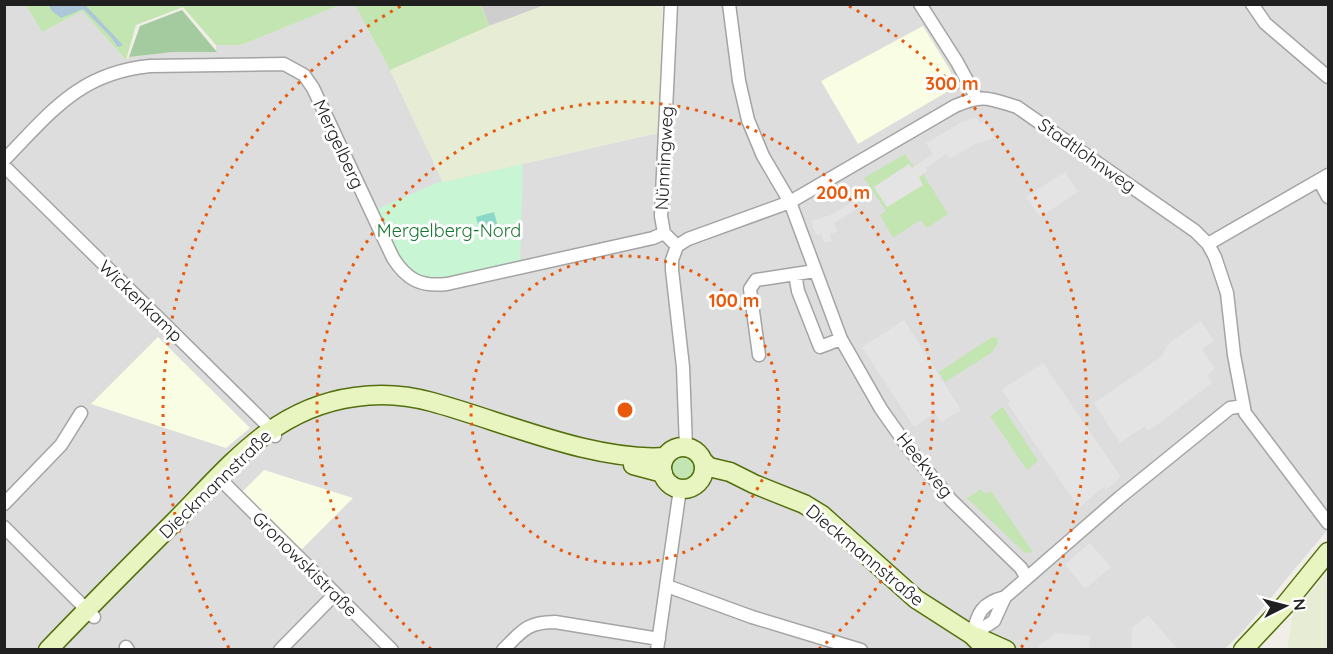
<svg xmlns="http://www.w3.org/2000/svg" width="1333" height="654" viewBox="0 0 1333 654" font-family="Quicksand,sans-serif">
	<rect width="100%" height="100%" fill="#f0eee7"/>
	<path fill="#dedddd" d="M 4,5 L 26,5 L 42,32 L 82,11 L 126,60 L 129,57 L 173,52 L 216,52 L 216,45 L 241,45 L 340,5 L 355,5 L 390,70 L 443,182 L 658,133 L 672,132 L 676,5 L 1328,5 L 1328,529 L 1244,630 L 1225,649 L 5,649 Z"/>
	<path fill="#f8fde3" d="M 923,26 L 950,70 L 955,84 L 952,89 L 858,144 L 821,81 Z
		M 158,337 L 250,428 L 226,448 L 91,404 Z
		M 264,470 L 353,498 L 300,551 L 242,492 Z"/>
	<path fill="#cecece" d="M 481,4 L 545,5 L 489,26 Z"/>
	<path fill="#e6edd4" d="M 545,5 L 662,5 L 658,133 L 443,182 L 390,70 L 489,26 Z
		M 1328,571 L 1328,649 L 1287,649 L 1293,614 Z"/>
	<path fill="#c2e5b1" d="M 26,5 L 340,5 L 241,45 L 216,45 L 183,7 L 136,25 L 126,60 L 82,11 L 42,32 Z
		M 355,5 L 481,5 L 489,26 L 390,70 Z
		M 905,154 L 914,167 L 912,168 L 909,164 L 874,187 L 887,207 L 922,185 L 919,177 L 923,174 L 948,214 L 927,228 L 920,220 L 893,238 L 880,215 L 886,211 L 864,178 Z
		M 992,337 L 998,338 L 997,346 L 993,349 L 994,351 L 945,382 L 939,372 Z
		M 1003,407 L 1038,461 L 1027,470 L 990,416 Z
		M669 468a14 14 0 1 1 28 0a14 14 0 1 1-28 0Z
		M 981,489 L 985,494 L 991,491 L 1033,552 L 1025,553 L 967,498 Z"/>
	<path fill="#a4cb9f" d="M 182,10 L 217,52 L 173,52 L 129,57 L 140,26 Z"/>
	<path fill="#c8f5d4" d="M 523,164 L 520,263 L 439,280 L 424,277 L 411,271 L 399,259 L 376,212 L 377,209 L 441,181 L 444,182 Z"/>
	<path fill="#8cd8c8" d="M 494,212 L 499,231 L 481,236 L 476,217 Z"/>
	<path fill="#e4e4e4" d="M 976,117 L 980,123 L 985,121 L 995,138 L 975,144 L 950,159 L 946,154 L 926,168 L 927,171 L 919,177 L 923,185 L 887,207 L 874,187 L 909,164 L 912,168 L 933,154 L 926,143 L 960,123 Z
		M 1065,172 L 1078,192 L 1040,217 L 1026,197 Z
		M 855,200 L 860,207 L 834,223 L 837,232 L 830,234 L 831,242 L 824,242 L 821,233 L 816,235 L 811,221 L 831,215 Z
		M 904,320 L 961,410 L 941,422 L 935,413 L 914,427 L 862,347 Z
		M 1201,321 L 1214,341 L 1202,349 L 1215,369 L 1207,375 L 1212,383 L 1154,427 L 1148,431 L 1145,426 L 1120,443 L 1094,403 L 1161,357 L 1169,343 Z
		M 1043,363 L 1121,477 L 1106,490 L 1103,487 L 1079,508 L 1007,403 L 1010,401 L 1001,390 Z
		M 1090,543 L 1111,567 L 1085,589 L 1065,564 Z
		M 1148,615 L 1178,649 L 1131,649 L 1132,628 Z
		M 1055,633 L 1090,636 L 1089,649 L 1041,650 L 1038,647 Z"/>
	<path fill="#abc7d9" d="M 49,5 L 85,5 L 123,45 L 118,47 L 110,36 L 83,9 L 61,18 L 52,11 Z"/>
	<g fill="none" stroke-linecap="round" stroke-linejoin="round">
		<g stroke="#a4a4a4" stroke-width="15">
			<path id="street" d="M 671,4 L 661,216 L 664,233 L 677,246
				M 729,4 L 739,81 L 748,120 L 763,156 L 790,202 L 841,339 L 881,409 L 910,450 L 951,500 L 1021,568 L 1026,577
				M 920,4 L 957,62 L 976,97
				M 1252,4 L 1265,23 L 1328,77
				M 4,160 C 51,112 79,73 150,66 L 284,64 L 304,75 L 313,88 L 393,258 C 407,280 421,287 447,284 L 653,238 L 664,233
				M 4,166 L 265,423 L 275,436
				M 1320,182 L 1328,197
				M 1208,244 L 1328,175
				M 677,246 L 688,239 L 790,202 L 955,106 C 983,94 988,98 1017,107 L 1195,231 L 1208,244 L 1215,257 L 1227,293 L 1234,355 L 1245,413 L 1328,523
				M 677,246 L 672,260 L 672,270 L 683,367 L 686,447
				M 795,274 L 798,291 L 820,347 L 841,339
				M 759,355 L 750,289 L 756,280 L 815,271
				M 218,477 L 392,650
				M 4,504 L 61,445 L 81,413
				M 4,527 L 94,617
				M 667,586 L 752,617 L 861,650
				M 972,635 C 978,613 981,603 1005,597 L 1119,498 L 1230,408 L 1243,406
				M 972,635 L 994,621 L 1005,597
				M 126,647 L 128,650
				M 280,650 L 335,594
				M 503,650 C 522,631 527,622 555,622 L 659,639
				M 657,650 L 680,489"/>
		</g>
		<g stroke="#54700e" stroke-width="21">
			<path id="secondary" d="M662 468a21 21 0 1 1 42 0a21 21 0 1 1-42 0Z
				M 703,461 L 709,467 L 730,472 L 754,484 L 804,504 L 822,515 L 916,599 L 972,635 L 987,650
				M 633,465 L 663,473
				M 977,637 L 1006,650
				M 48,650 C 89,607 131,565 173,523 C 228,468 272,408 355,397 C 381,393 407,395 432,402 C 502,421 594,462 665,457
				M 1243,650 L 1285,605 L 1328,552"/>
		</g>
		<use href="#street" stroke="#fff" stroke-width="12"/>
		<use href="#secondary" stroke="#e9f5c0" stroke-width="18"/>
	</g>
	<g fill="none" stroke="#e8590c" stroke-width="3" stroke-dasharray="3 6">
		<circle cx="625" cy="410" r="154"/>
		<path d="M431 649A308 308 0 1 1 819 649"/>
		<path d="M229 648A462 462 0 0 1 401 6M849 6A462 462 0 0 1 1021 648"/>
	</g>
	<g text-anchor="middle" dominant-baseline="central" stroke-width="6" stroke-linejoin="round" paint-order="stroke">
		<g font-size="18" fill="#202020" stroke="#fff">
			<text transform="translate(339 144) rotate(65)">Mergelberg</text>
			<text transform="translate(1087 155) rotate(35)">Stadtlohnweg</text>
			<text transform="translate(664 158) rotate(-87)">Nünningweg</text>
			<text transform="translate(141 301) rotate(44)">Wickenkamp</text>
			<text transform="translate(925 465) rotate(51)">Heekweg</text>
			<text transform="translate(215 484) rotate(-44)">Dieckmannstraße</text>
			<text transform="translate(865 555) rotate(40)">Dieckmannstraße</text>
			<text transform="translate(305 564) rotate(45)">Gronowskistraße</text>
		</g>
		<g font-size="18" fill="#15772f" stroke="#fff">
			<text x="449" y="230">Mergelberg-Nord</text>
		</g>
	</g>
	<circle cx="625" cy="410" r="9" fill="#e8590c" stroke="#fff" stroke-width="3"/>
	<g font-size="18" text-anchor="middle" font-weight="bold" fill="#e8590c" stroke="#fff" stroke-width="6" stroke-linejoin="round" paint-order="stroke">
		<text x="952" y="90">300 m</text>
		<text x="843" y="199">200 m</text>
		<text x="734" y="307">100 m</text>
	</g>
	<rect width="1333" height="654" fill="none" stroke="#202020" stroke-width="12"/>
	<g transform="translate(1285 606) rotate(84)" stroke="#ffffff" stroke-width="4.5" paint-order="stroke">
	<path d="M0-4.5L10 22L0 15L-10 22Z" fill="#202020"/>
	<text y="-9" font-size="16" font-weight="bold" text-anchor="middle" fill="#202020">N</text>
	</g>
</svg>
